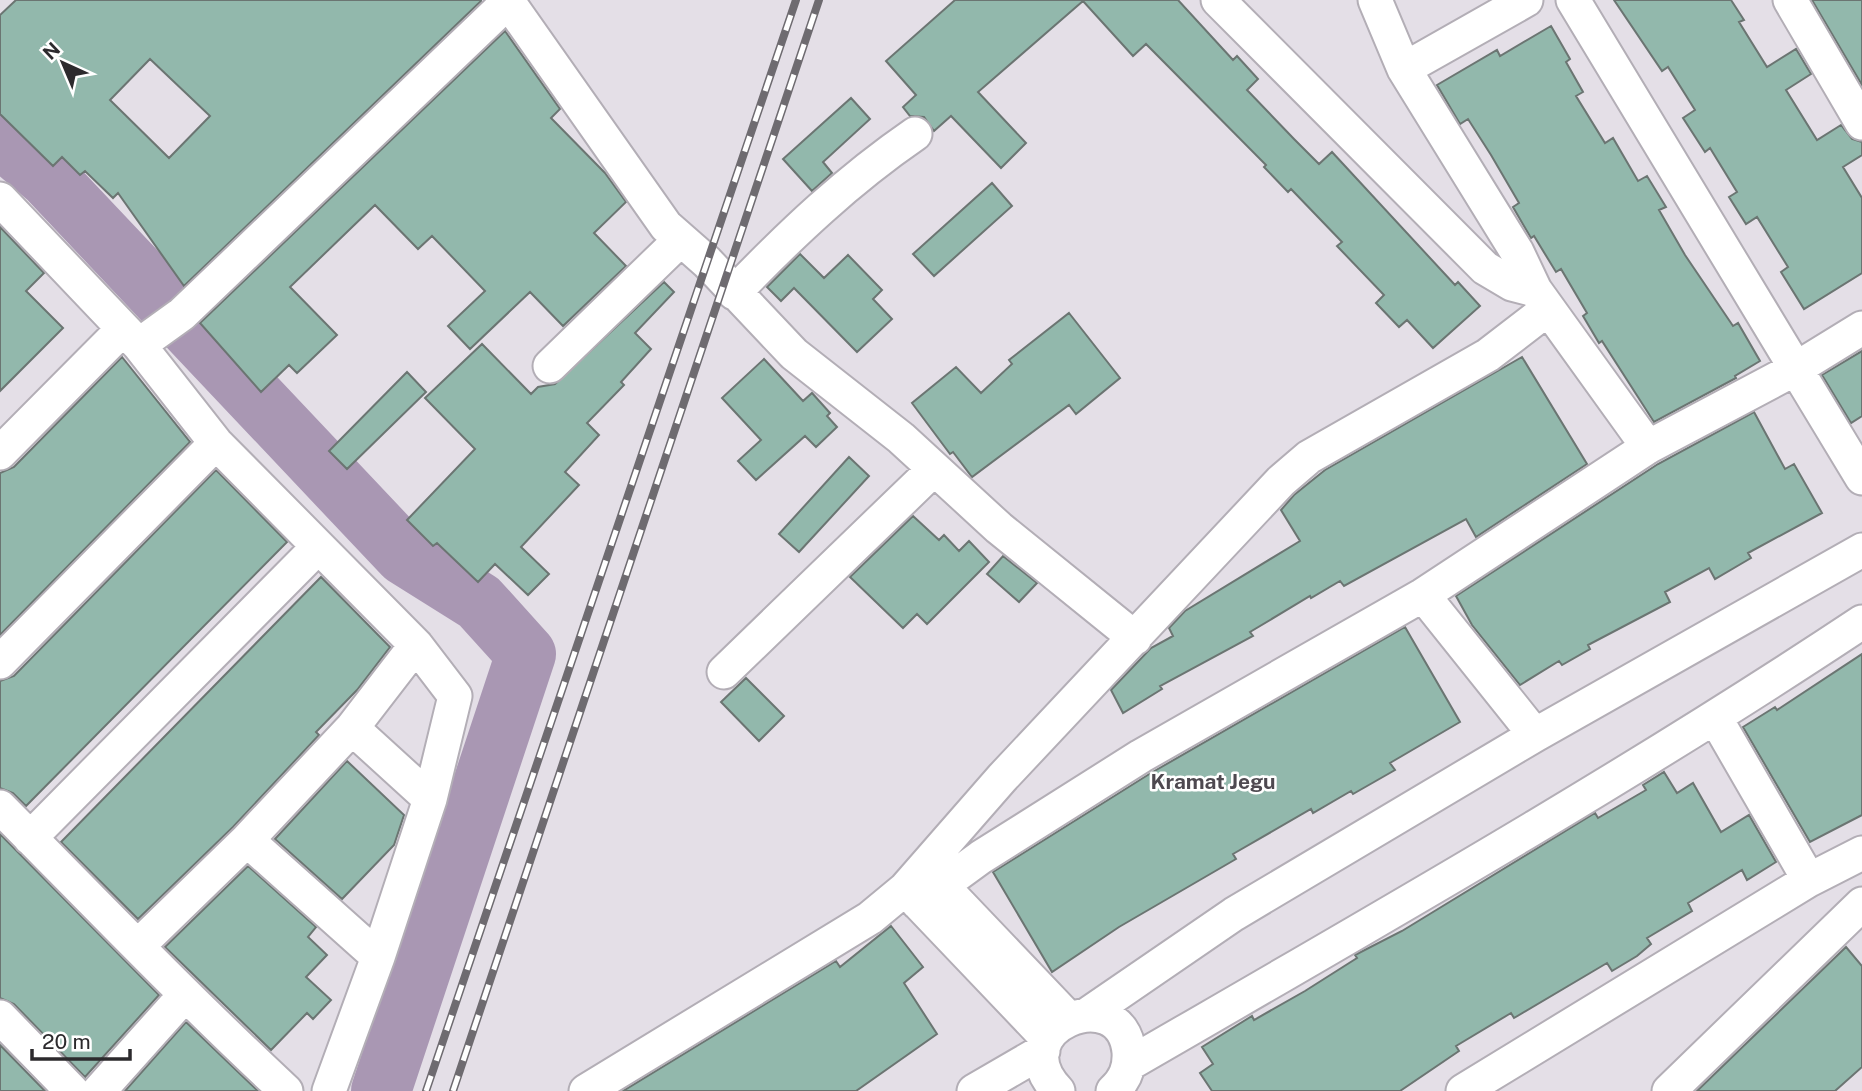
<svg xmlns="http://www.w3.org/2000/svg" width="1862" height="1091" viewBox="0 0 1862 1091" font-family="'Public Sans',sans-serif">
	<rect width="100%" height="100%" fill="#e4dfe7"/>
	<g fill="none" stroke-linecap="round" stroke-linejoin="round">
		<path stroke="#a997b3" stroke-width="60" d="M 0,137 L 48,178 L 404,555 L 479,602 L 526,654 L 381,1091"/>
	</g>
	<path fill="#92b8ac" stroke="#6b7572" stroke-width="2" fill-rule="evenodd" d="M 16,0 L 481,0 L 481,1 L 184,286 L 118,193 L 113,198 L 85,171 L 80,175 L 62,157 L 53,166 L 0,114 L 0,15 ZM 150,59 L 210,116 L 169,158 L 110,100 Z
		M 955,0 L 1178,0 L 1233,60 L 1237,56 L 1258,79 L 1247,90 L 1294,139 L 1319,164 L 1332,152 L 1455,285 L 1458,282 L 1480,306 L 1433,348 L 1407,320 L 1399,327 L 1376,303 L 1384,295 L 1337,246 L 1342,242 L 1291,189 L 1288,192 L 1264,167 L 1266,165 L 1146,44 L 1133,56 L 1083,1 L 978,92 L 1026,143 L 1001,168 L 951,116 L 934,131 L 924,117 L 910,116 L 903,107 L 916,95 L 886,61 Z
		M 1614,0 L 1731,0 L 1744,20 L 1739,22 L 1767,67 L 1796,49 L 1811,74 L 1786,90 L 1817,140 L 1841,125 L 1852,139 L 1862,142 L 1862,155 L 1843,167 L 1862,198 L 1862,273 L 1804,309 L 1781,272 L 1788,267 L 1757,217 L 1746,224 L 1729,197 L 1737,192 L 1710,148 L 1705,152 L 1683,118 L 1695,110 L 1668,67 L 1662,71 Z
		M 1812,0 L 1862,0 L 1862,85 Z
		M 1551,26 L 1570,59 L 1566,62 L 1583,92 L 1576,96 L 1605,143 L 1613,138 L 1638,181 L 1647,176 L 1666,207 L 1659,210 L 1685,255 L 1733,326 L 1738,323 L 1760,361 L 1735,376 L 1736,378 L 1654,422 L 1602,341 L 1599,343 L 1583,316 L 1587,313 L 1561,269 L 1556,272 L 1534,236 L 1531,238 L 1513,207 L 1519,203 L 1491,155 L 1468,119 L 1460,124 L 1437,85 L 1497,50 L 1500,56 Z
		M 505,31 L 560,109 L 551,118 L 605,173 L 626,202 L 594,233 L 626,266 L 563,326 L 530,292 L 470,349 L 448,326 L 485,291 L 432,236 L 418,249 L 375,205 L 290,287 L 337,335 L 297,373 L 289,365 L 261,392 L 200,323 Z
		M 851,98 L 870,119 L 823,162 L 832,173 L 812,191 L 783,159 Z
		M 992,183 L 1012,206 L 934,276 L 913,254 Z
		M 0,227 L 44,273 L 26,291 L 63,328 L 0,391 Z
		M 800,254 L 824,278 L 848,255 L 882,290 L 873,299 L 892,319 L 857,352 L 794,288 L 781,301 L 767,287 Z
		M 664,282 L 674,292 L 635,333 L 651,349 L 621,382 L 624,385 L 587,423 L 599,435 L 565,472 L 579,485 L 521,547 L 549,574 L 528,595 L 495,564 L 478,582 L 437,543 L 433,546 L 407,520 L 475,449 L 425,398 L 482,344 L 531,394 L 538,387 L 555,384 Z
		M 1069,313 L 1120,378 L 1076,414 L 1069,405 L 972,477 L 953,452 L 950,454 L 912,403 L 956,367 L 981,393 L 1012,364 L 1009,360 Z
		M 1862,351 L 1862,416 L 1851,423 L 1822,375 Z
		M 122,357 L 190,442 L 0,635 L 0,473 L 14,467 Z
		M 1522,357 L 1587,464 L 1476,537 L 1466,519 L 1344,586 L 1340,581 L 1311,598 L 1310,596 L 1250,632 L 1253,636 L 1160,686 L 1162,689 L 1123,713 L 1111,690 L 1151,648 L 1173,636 L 1169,628 L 1185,611 L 1300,541 L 1281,510 L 1294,495 L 1325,470 Z
		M 764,359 L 803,401 L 812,393 L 830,413 L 827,416 L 837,427 L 816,447 L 805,436 L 756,480 L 738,461 L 761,440 L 722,398 Z
		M 407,372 L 426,392 L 347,469 L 329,451 Z
		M 1754,412 L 1785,469 L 1794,464 L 1822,513 L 1748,553 L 1751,558 L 1715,579 L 1709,568 L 1665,592 L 1670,602 L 1588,645 L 1590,649 L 1562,665 L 1559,661 L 1520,685 L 1472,625 L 1456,596 L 1658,464 Z
		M 849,457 L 869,476 L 799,552 L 779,534 Z
		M 216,470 L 287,542 L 26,806 L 13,793 L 0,788 L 0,681 L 14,676 Z
		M 913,516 L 939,540 L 944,535 L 959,551 L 969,541 L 989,562 L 927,624 L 917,614 L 903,628 L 850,577 Z
		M 1003,556 L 1037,583 L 1019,602 L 987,574 Z
		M 321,577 L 390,647 L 357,690 L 316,732 L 319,735 L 233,827 L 138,919 L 61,842 Z
		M 1405,627 L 1460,722 L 1390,763 L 1395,770 L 1353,794 L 1351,791 L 1313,813 L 1311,809 L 1233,854 L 1236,859 L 1119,927 L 1052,972 L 993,872 L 1151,773 Z
		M 1862,654 L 1862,815 L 1810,842 L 1743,727 L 1775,707 L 1777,710 Z
		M 746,678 L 784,716 L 759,741 L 721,702 Z
		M 347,761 L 404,815 L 394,845 L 342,899 L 275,839 Z
		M 1664,772 L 1677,793 L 1693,783 L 1721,832 L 1749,815 L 1776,862 L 1747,880 L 1742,870 L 1688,903 L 1692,911 L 1647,938 L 1651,944 L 1637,956 L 1612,971 L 1607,963 L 1514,1018 L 1511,1013 L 1456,1046 L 1459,1051 L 1400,1091 L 1212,1091 L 1200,1073 L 1213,1064 L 1202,1047 L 1252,1016 L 1254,1020 L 1305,991 L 1357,958 L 1355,955 L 1402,931 L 1595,813 L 1598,818 L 1646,790 L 1643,785 Z
		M 0,834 L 159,995 L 85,1077 L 14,1004 L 0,998 Z
		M 248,866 L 316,927 L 308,937 L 327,955 L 306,977 L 331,1000 L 313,1019 L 307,1013 L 271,1050 L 165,947 Z
		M 891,926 L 923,967 L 904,983 L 937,1034 L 856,1091 L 623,1091 L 836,961 L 840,967 Z
		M 1846,947 L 1862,966 L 1862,1067 L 1835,1091 L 1697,1091 Z
		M 186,1022 L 236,1070 L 258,1091 L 125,1091 Z
		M 0,1045 L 45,1091 L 0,1091 Z"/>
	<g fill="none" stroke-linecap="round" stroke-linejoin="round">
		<g stroke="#b3aeb6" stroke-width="37">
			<path id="minor" d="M 507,0 L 666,226 L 707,262 L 794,354 L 901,438 L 999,528 L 1135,638
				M 1218,0 L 1485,268 L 1512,284 L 1535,290
				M 1375,0 L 1404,69 L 1517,252 L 1535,290 L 1648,447
				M 1573,0 L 1862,478
				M 1790,0 L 1862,123
				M 1404,69 L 1526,0
				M 0,199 L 139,345 L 216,443 L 416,645 L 455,696 L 430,799 L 378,957 L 329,1091
				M 734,293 C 791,234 848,180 915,134
				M 139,345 L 182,314 L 510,0
				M 550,366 L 680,240
				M 0,453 L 123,329
				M 1423,595 L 1535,735
				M 0,662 L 216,443
				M 724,672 L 933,470
				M 1716,719 L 1809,880
				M 352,728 L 430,799
				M 0,807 C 95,903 187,999 286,1091
				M 30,838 L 317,548
				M 247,840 L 378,957
				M 926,869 L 1068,1018
				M 905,889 L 1047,1038
				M 918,903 L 981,857 L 1141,756 L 1423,595 L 1648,447 L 1797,368 L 1862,328
				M 138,946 L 247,840 L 352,728 L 416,645
				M 1088,1014 L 1234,914 L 1535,735 L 1862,550
				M 0,1017 L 72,1091
				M 1129,1064 C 1376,921 1624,780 1862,622
				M 99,1091 L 184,996
				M 586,1091 L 870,918 L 905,889 L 1002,778 L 1281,481 L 1309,457 L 1488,355 L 1548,309
				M 974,1091 L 1043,1051
				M 1058,1091 C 998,1028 1122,978 1129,1052 C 1130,1068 1125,1080 1113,1091
				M 1463,1091 L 1809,880 L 1862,853
				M 1669,1091 L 1862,904"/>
		</g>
		<use href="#minor" stroke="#fff" stroke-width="33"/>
		<g stroke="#6e6b70" stroke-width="8">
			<path id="rail" d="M 426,1091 L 796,0
				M 453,1091 L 819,0"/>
		</g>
		<use href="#rail" stroke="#fff" stroke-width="5" stroke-dasharray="16" stroke-linecap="butt"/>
	</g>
	<g text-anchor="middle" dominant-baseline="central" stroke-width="5" stroke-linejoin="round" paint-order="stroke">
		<g font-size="21" font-weight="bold" fill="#4e4950" stroke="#fff">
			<text x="1213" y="781">Kramat Jegu</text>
		</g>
	</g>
	<g transform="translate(63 63) rotate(316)" stroke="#ffffff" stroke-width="5" paint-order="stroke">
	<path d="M0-5L12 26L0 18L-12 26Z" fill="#2c2a2d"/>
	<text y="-10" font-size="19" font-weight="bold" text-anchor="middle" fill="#2c2a2d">N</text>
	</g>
	<path d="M32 1049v10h98v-10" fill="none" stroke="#2c2a2d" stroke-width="3.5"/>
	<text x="42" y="1049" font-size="21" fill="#2c2a2d" stroke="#ffffff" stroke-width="5" paint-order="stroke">20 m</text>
</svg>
